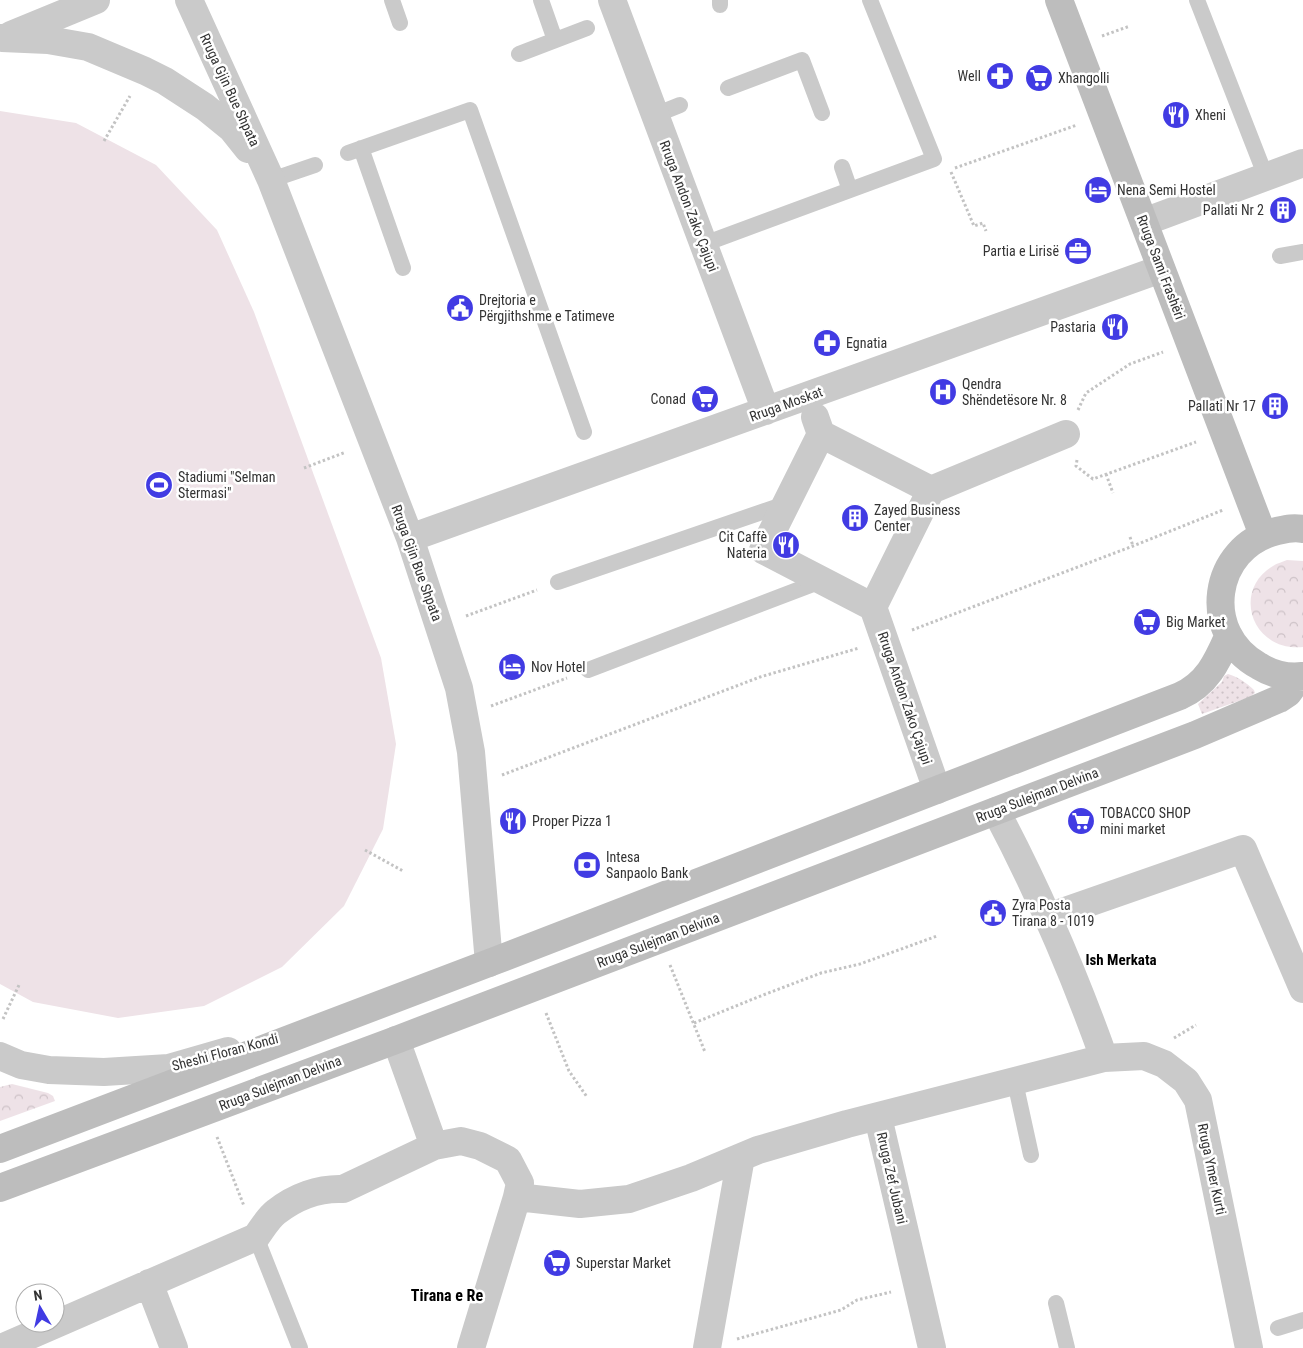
<svg xmlns="http://www.w3.org/2000/svg" width="1303" height="1348" viewBox="0 0 1303 1348" font-family="'Roboto Condensed',sans-serif">
	<defs>
		<pattern id="grass-dots" width="8" height="8" patternUnits="userSpaceOnUse" patternTransform="scale(1.25)"><rect width="8" height="8" fill="#eee2e7"/><path d="M2 2h.1M6 6h.1" fill="none" stroke="#cdc2c7" stroke-width="1.8" stroke-linecap="round"/></pattern>
		<pattern id="park-crowns" width="20" height="18" patternUnits="userSpaceOnUse" patternTransform="scale(1.25)"><rect width="20" height="18" fill="#eee2e7"/><path d="M2 6a3 3 0 1 1 6 0M12 15a3 3 0 1 1 6 0" fill="none" stroke="#cdc2c7"/></pattern>
	</defs>
	<rect width="100%" height="100%" fill="#fff"/>
	<path fill="url(#grass-dots)" d="M 1228,674 C 1238,677 1247,683 1254,690 L 1255,693 L 1250,697 L 1202,714 L 1198,704 L 1222,682 L 1224,676 Z"/>
	<path fill="url(#park-crowns)" d="M 1287,560 L 1303,561 L 1303,647 C 1252,652 1231,591 1273,566 C 1277,563 1283,562 1287,560 Z
		M 12,1084 L 48,1093 L 53,1096 L 55,1101 L 0,1121 L 0,1087 Z"/>
	<path fill="#eee2e7" d="M 0,111 L 76,123 L 156,165 L 217,230 L 254,312 L 381,658 L 396,744 L 383,829 L 344,906 L 282,967 L 204,1006 L 118,1018 L 33,1002 L 0,984 Z"/>
	<g fill="none" stroke-linecap="round" stroke-linejoin="round">
		<path stroke="#c3c3c3" stroke-width="3" stroke-dasharray="2.5 2.5" stroke-linecap="butt" d="M 1102,36 L 1130,26
			M 104,141 L 130,96
			M 955,168 L 1077,125
			M 951,172 L 974,226 L 983,223 L 986,231
			M 1078,410 L 1086,393 L 1130,364 L 1163,352
			M 1077,460 L 1076,466 L 1093,479 L 1196,442
			M 304,468 L 346,452
			M 1106,474 L 1113,493
			M 1130,537 L 1133,546
			M 466,616 L 537,590
			M 912,630 L 1133,546 L 1223,510
			M 491,706 L 567,678
			M 502,775 L 760,677 L 859,648
			M 365,850 L 403,871
			M 670,965 L 705,1052
			M 546,1013 L 569,1071 L 587,1097
			M 3,1019 L 19,985
			M 694,1023 L 758,997 L 821,973 L 860,964 L 937,936
			M 1174,1038 L 1196,1025
			M 217,1137 L 244,1206
			M 737,1339 L 841,1310 L 857,1300 L 891,1292"/>
		<path stroke="#cacaca" stroke-width="16" d="M 392,0 L 400,23
			M 541,0 L 555,40
			M 720,0 L 720,5
			M 1197,0 L 1266,177
			M 519,54 L 587,28
			M 728,88 L 802,60 L 822,113
			M 655,115 L 680,105
			M 361,148 L 403,268
			M 348,153 L 470,110 L 584,432
			M 271,180 L 315,165
			M 850,190 L 934,159 L 870,0
			M 704,244 L 850,190 L 842,167
			M 1280,256 L 1303,252
			M 558,582 L 785,504
			M 588,670 L 821,581
			M 1015,1082 L 1031,1155
			M 256,1237 L 300,1348
			M 1056,1303 L 1067,1348
			M 1278,1328 L 1303,1320"/>
		<path stroke="#cacaca" stroke-width="28" d="M 189,0 L 271,180 L 410,538 L 459,688 L 471,752 L 489,963
			M 612,0 L 766,411
			M 11,35 L 96,0
			M 2,38 L 48,40 L 88,47 L 145,71 L 165,81 L 205,107 L 232,129 L 248,149
			M 1144,222 L 1303,163
			M 815,417 L 821,434 L 931,490
			M 821,434 L 763,550 L 873,607 L 937,790
			M 410,538 L 1161,269
			M 873,607 L 931,490 L 1066,434
			M 996,811 C 1038,890 1074,974 1104,1058
			M 1048,917 L 1243,849 L 1303,989
			M 396,1040 L 434,1146
			M 0,1056 L 21,1065 L 49,1070 L 104,1072 L 169,1068 L 228,1051
			M 878,1117 L 932,1348
			M 517,1197 L 580,1204 L 629,1199 L 691,1178 L 758,1150 L 847,1124 L 1104,1058 L 1144,1056 L 1164,1064 L 1186,1081 L 1198,1100 L 1249,1348
			M 149,1283 L 174,1348
			M 1,1348 L 256,1237 C 262,1229 268,1218 276,1212 C 295,1197 319,1188 343,1189 L 434,1146 L 461,1141 L 480,1146 L 508,1160 L 520,1183 L 517,1197 L 471,1348
			M 707,1348 L 741,1157"/>
		<path stroke="#bdbdbd" stroke-width="28" d="M 1059,0 L 1263,535
			M 1303,529 C 1293,527 1286,529 1277,531 C 1211,547 1200,634 1259,666 C 1272,674 1288,678 1303,676
			M 0,1149 L 489,963 L 1180,696 C 1207,684 1217,662 1228,637
			M 0,1188 L 396,1040 L 1195,735 L 1279,699 L 1288,693 L 1300,677"/>
	</g>
	<defs>
		<g id="pharmacy-disc" transform="scale(1.4375)"><circle r="9.5" fill="#413be3" stroke="#fff"/><path d="M-2-6h4v4h4v4h-4v4h-4v-4h-4v-4h4Z" fill="#fff"/></g>
		<g id="supermarket-disc" transform="scale(1.4375)"><circle r="9.5" fill="#413be3" stroke="#fff"/><path d="M-6-5.5h2.5l.6 2H6L4.5 2H-2.5L-4.4-4H-6ZM-1.5 3.2a1.3 1.3 0 1 0 .1 0ZM3 3.2a1.3 1.3 0 1 0 .1 0Z" fill="#fff"/></g>
		<g id="restaurant-disc" transform="scale(1.4375)"><circle r="9.5" fill="#413be3" stroke="#fff"/><path d="M-5-6h1v4h1v-4h1v4h1v-4h1v5L-1.5 .5V6h-2V.5L-5-1ZM5-6V6H3V1.5H1.5Q1.5-4 5-6Z" fill="#fff"/></g>
		<g id="hotel-disc" transform="scale(1.4375)"><circle r="9.5" fill="#413be3" stroke="#fff"/><path d="M-6-4.5h1.5V1H6V5H4.5V3h-9V5H-6ZM-4 0a1.8 1.8 0 1 1 3.6 0ZM.5 0V-2.5h3Q6-2.5 6 0Z" fill="#fff"/></g>
		<g id="building-disc" transform="scale(1.4375)"><circle r="9.5" fill="#413be3" stroke="#fff"/><path d="M-4-6H4V6H1V3H-1V6H-4ZM-2.5-4.3h1.7v1.8h-1.7ZM.8-4.3h1.7v1.8H.8ZM-2.5-1h1.7V.8h-1.7ZM.8-1h1.7V.8H.8Z" fill="#fff"/></g>
		<g id="office-disc" transform="scale(1.4375)"><circle r="9.5" fill="#413be3" stroke="#fff"/><path d="M-6-3h4V-5.5h4V-3h4V5H-6ZM-1-4.5V-3h2v-1.5ZM-6 0V1H6V0Z" fill="#fff"/></g>
		<g id="civic-disc" transform="scale(1.4375)"><circle r="9.5" fill="#413be3" stroke="#fff"/><path d="M-.6-6.5H3V-4.5H.6V-3L4-1V1h2V6H-6V1h2V-1L-.6-3ZM-1.2 2.5V6h2.4V2.5Z" fill="#fff"/></g>
		<g id="hospital-disc" transform="scale(1.4375)"><circle r="9.5" fill="#413be3" stroke="#fff"/><path d="M-5-5h3v3.5h4V-5h3V5h-3V1.5h-4V5h-3Z" fill="#fff"/></g>
		<g id="stadium-disc" transform="scale(1.4375)"><circle r="9.5" fill="#413be3" stroke="#fff"/><path d="M0-5a6.5 5 0 1 0 0 10a6.5 5 0 1 0 0-10ZM-3.5-1.8h7v3.6h-7Z" fill="#fff"/></g>
		<g id="bank-disc" transform="scale(1.4375)"><circle r="9.5" fill="#413be3" stroke="#fff"/><path d="M-6-4H6V4H-6ZM0-2.3a2.3 2.3 0 1 0 0 4.6a2.3 2.3 0 1 0 0-4.6Z" fill="#fff"/></g>
	</defs>
	<g fill-rule="evenodd">
		<use href="#pharmacy-disc" x="1000" y="76"/>
		<use href="#supermarket-disc" x="1039" y="78"/>
		<use href="#restaurant-disc" x="1176" y="115"/>
		<use href="#hotel-disc" x="1098" y="190"/>
		<use href="#building-disc" x="1283" y="210"/>
		<use href="#office-disc" x="1078" y="251"/>
		<use href="#civic-disc" x="460" y="308"/>
		<use href="#restaurant-disc" x="1115" y="327"/>
		<use href="#pharmacy-disc" x="827" y="343"/>
		<use href="#hospital-disc" x="943" y="392"/>
		<use href="#supermarket-disc" x="705" y="399"/>
		<use href="#building-disc" x="1275" y="406"/>
		<use href="#stadium-disc" x="159" y="485"/>
		<use href="#building-disc" x="855" y="518"/>
		<use href="#restaurant-disc" x="786" y="545"/>
		<use href="#supermarket-disc" x="1147" y="622"/>
		<use href="#hotel-disc" x="512" y="667"/>
		<use href="#restaurant-disc" x="513" y="821"/>
		<use href="#supermarket-disc" x="1081" y="821"/>
		<use href="#bank-disc" x="587" y="865"/>
		<use href="#civic-disc" x="993" y="913"/>
		<use href="#supermarket-disc" x="557" y="1263"/>
	</g>
	<g text-anchor="middle" dominant-baseline="central" stroke-width="5" stroke-linejoin="round" paint-order="stroke">
		<g font-size="14" fill="#333" stroke="#fff" text-anchor="start">
			<text x="981" y="76" text-anchor="end">Well</text>
			<text x="1058" y="78">Xhangolli</text>
			<text x="1195" y="115">Xheni</text>
			<text x="1117" y="190">Nena Semi Hostel</text>
			<text x="1264" y="210" text-anchor="end">Pallati Nr 2</text>
			<text x="1059" y="251" text-anchor="end">Partia e Lirisë</text>
			<text x="479" y="300">Drejtoria e<tspan x="479" dy="16">Përgjithshme e Tatimeve</tspan></text>
			<text x="1096" y="327" text-anchor="end">Pastaria</text>
			<text x="846" y="343">Egnatia</text>
			<text x="962" y="384">Qendra<tspan x="962" dy="16">Shëndetësore Nr. 8</tspan></text>
			<text x="686" y="399" text-anchor="end">Conad</text>
			<text x="1256" y="406" text-anchor="end">Pallati Nr 17</text>
			<text x="178" y="477">Stadiumi "Selman<tspan x="178" dy="16">Stermasi"</tspan></text>
			<text x="874" y="510">Zayed Business<tspan x="874" dy="16">Center</tspan></text>
			<text x="767" y="537" text-anchor="end">Cit Caffè<tspan x="767" dy="16">Nateria</tspan></text>
			<text x="1166" y="622">Big Market</text>
			<text x="531" y="667">Nov Hotel</text>
			<text x="1100" y="813">TOBACCO SHOP<tspan x="1100" dy="16">mini market</tspan></text>
			<text x="532" y="821">Proper Pizza 1</text>
			<text x="606" y="857">Intesa<tspan x="606" dy="16">Sanpaolo Bank</tspan></text>
			<text x="1012" y="905">Zyra Posta<tspan x="1012" dy="16">Tirana 8 - 1019</tspan></text>
			<text x="576" y="1263">Superstar Market</text>
		</g>
		<g font-size="14" fill="#333" stroke="#fff">
			<text transform="translate(230 90) rotate(65)">Rruga Gjin Bue Shpata</text>
			<text transform="translate(689 206) rotate(69)">Rruga Andon Zako Çajupi</text>
			<text transform="translate(1161 267) rotate(69)">Rruga Sami Frashëri</text>
			<text transform="translate(786 404) rotate(-20)">Rruga Moskat</text>
			<text transform="translate(417 563) rotate(70)">Rruga Gjin Bue Shpata</text>
			<text transform="translate(905 698) rotate(71)">Rruga Andon Zako Çajupi</text>
			<text transform="translate(1037 795) rotate(-21)">Rruga Sulejman Delvina</text>
			<text transform="translate(658 940) rotate(-21)">Rruga Sulejman Delvina</text>
			<text transform="translate(225 1052) rotate(-15)">Sheshi Floran Kondi</text>
			<text transform="translate(280 1083) rotate(-21)">Rruga Sulejman Delvina</text>
			<text transform="translate(1212 1169) rotate(78)">Rruga Ymer Kurti</text>
			<text transform="translate(892 1178) rotate(77)">Rruga Zef Jubani</text>
		</g>
		<g font-size="15" font-weight="bold" fill="#000" stroke="#fff">
			<text x="1121" y="960">Ish Merkata</text>
		</g>
		<g font-size="16" font-weight="bold" fill="#000" stroke="#fff">
			<text x="447" y="1295">Tirana e Re</text>
		</g>
	</g>
	<g transform="translate(40 1308) rotate(351)"><circle r="24" fill="#ffffff" stroke="#adadad"/>
	<path d="M0-4L9 19L0 12L-9 19Z" fill="#413be3"/>
	<text y="-8" font-size="14" font-weight="bold" text-anchor="middle" fill="#333333">N</text>
	</g>
</svg>
